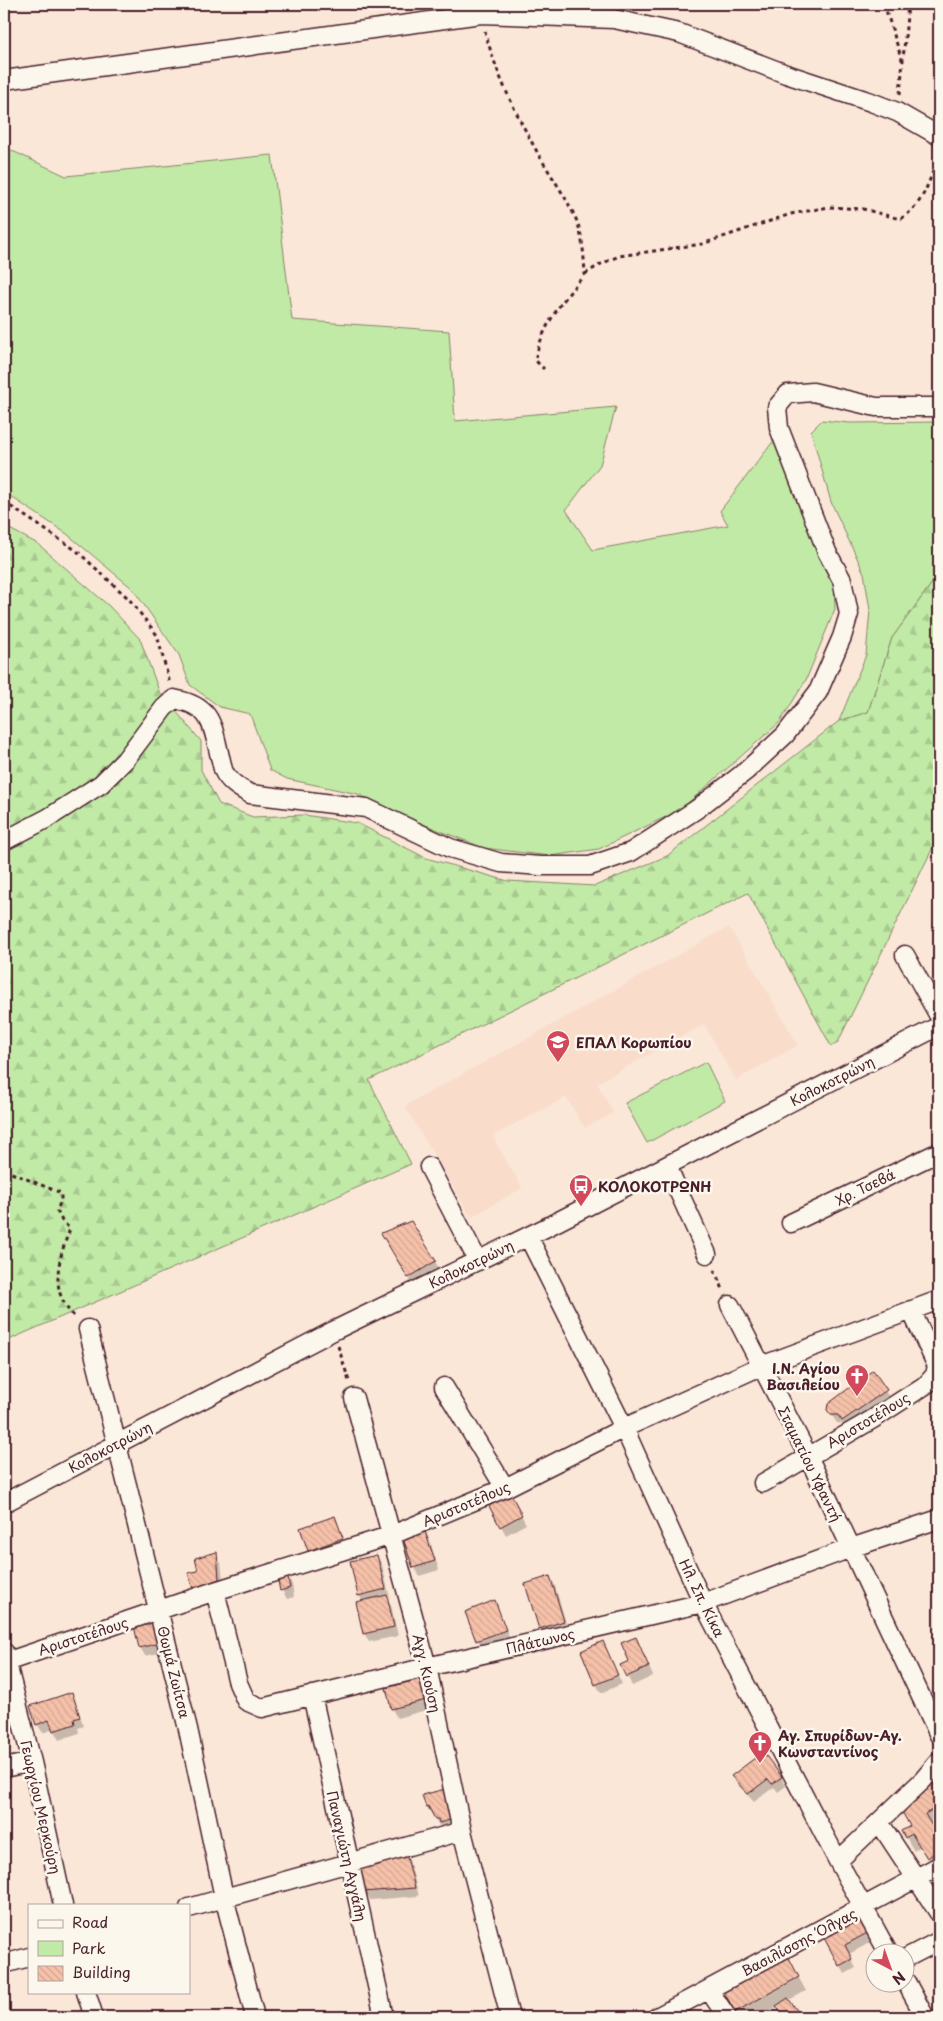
<svg xmlns="http://www.w3.org/2000/svg" width="943" height="2021" viewBox="0 0 943 2021" font-family="'Playpen Sans',sans-serif">
	<defs>
		<pattern id="forest-firs" width="22" height="20" patternUnits="userSpaceOnUse" patternTransform="scale(1.25)"><rect width="22" height="20" fill="#c1eaa6"/><path d="M5 1l3.5 6h-7zM16 11l3.5 6h-7z" fill="#a7c88f"/></pattern>
		<pattern id="building-back-hatch" width="6" height="6" patternUnits="userSpaceOnUse" patternTransform="scale(1.25)"><rect width="6" height="6" fill="#f6c1a9"/><path d="M-1 5l2 2M0 0l6 6M5-1l2 2" fill="none" stroke="#d4a592"/></pattern>
	</defs>
	<rect width="100%" height="100%" fill="#fae7d8"/>
	<filter id="ink" filterUnits="userSpaceOnUse"><feTurbulence type="fractalNoise" baseFrequency=".02" numOctaves="2"/><feDisplacementMap in="SourceGraphic" scale="10" xChannelSelector="R" yChannelSelector="G"/><feConvolveMatrix kernelMatrix="1 2 1 2 8 2 1 2 1" color-interpolation-filters="sRGB"/></filter>
	<g filter="url(#ink)">
		<path fill="#f9dcca" d="M 729,927 L 798,1045 L 736,1080 L 704,1024 L 597,1083 L 613,1113 L 585,1128 L 566,1097 L 492,1136 L 522,1188 L 471,1217 L 405,1106 Z"/>
		<path fill="#c1eaa6" stroke="#868468" d="M 4,147 L 66,176 L 272,155 L 292,320 L 449,331 L 455,421 L 616,407 L 600,465 L 566,510 L 593,550 L 728,525 L 720,511 L 775,439 L 834,585 L 835,609 L 806,680 L 780,722 L 680,810 L 599,849 L 550,856 L 484,848 L 420,823 L 358,794 L 287,779 L 270,770 L 250,714 L 220,707 L 190,685 L 179,655 L 133,589 L 67,534 L 4,492 Z
			M 822,420 L 849,423 L 939,422 L 939,580 L 935,579 L 892,638 L 868,712 L 839,721 L 866,655 L 870,610 L 864,573 L 831,502 L 811,431 Z
			M 706,1062 L 725,1101 L 647,1143 L 625,1103 Z"/>
		<path fill="url(#forest-firs)" stroke="#868468" d="M 4,526 L 38,544 L 109,606 L 140,639 L 159,691 L 201,741 L 201,770 L 219,804 L 253,817 L 304,815 L 357,823 L 426,858 L 508,881 L 595,886 L 667,856 L 839,721 L 868,712 L 892,638 L 935,579 L 939,580 L 939,835 L 838,1042 L 831,1046 L 748,893 L 369,1080 L 411,1164 L 4,1342 Z"/>
		<path fill="#0003" d="M 411,1223 L 443,1275 L 417,1291 L 390,1247 Z
			M 872,1372 L 891,1400 L 848,1429 L 844,1424 L 837,1423 L 828,1410 Z
			M 516,1505 L 526,1524 L 506,1535 L 491,1507 Z
			M 334,1518 L 347,1547 L 314,1559 L 309,1550 Z
			M 425,1532 L 430,1541 L 439,1570 L 419,1576 L 414,1567 Z
			M 216,1554 L 221,1563 L 224,1588 L 199,1597 L 194,1589 L 200,1572 Z
			M 377,1556 L 382,1565 L 390,1598 L 387,1598 L 391,1605 L 398,1636 L 369,1642 L 364,1633 L 363,1602 L 359,1595 Z
			M 287,1576 L 292,1584 L 294,1597 L 287,1599 L 282,1590 Z
			M 550,1577 L 555,1586 L 568,1630 L 545,1637 L 540,1628 Z
			M 495,1602 L 510,1639 L 482,1649 L 467,1613 Z
			M 154,1622 L 164,1652 L 145,1656 L 140,1647 Z
			M 603,1643 L 622,1684 L 601,1693 L 596,1684 Z
			M 640,1647 L 653,1676 L 632,1686 L 622,1665 L 631,1661 Z
			M 4,1677 L 10,1697 L 4,1699 Z
			M 420,1680 L 425,1689 L 430,1709 L 397,1718 L 392,1709 L 387,1689 Z
			M 71,1694 L 84,1726 L 78,1728 L 79,1733 L 59,1740 L 53,1729 L 43,1733 L 37,1724 Z
			M 733,1776 L 781,1777 L 786,1786 L 778,1792 L 774,1787 L 754,1802 L 738,1785 Z
			M 939,1776 L 939,1824 L 932,1828 L 939,1840 L 939,1868 L 935,1870 L 921,1846 L 914,1851 L 903,1832 L 912,1826 L 936,1778 Z
			M 424,1796 L 461,1827 L 446,1831 L 443,1827 L 441,1828 L 427,1807 Z
			M 404,1851 L 409,1860 L 419,1896 L 370,1900 L 365,1891 Z
			M 862,1917 L 875,1940 L 849,1954 L 856,1968 L 845,1974 L 825,1936 Z
			M 788,1958 L 806,1991 L 789,2000 L 800,2017 L 784,2017 L 778,2006 L 758,2017 L 739,2017 L 725,1992 Z"/>
		<path fill="url(#building-back-hatch)" stroke="#4a1f2b" d="M 411,1221 L 436,1261 L 408,1278 L 381,1233 Z
			M 873,1370 L 887,1390 L 842,1421 L 838,1415 L 831,1415 L 827,1410 L 828,1404 Z
			M 511,1494 L 522,1515 L 500,1527 L 489,1506 Z
			M 335,1516 L 343,1538 L 308,1551 L 300,1528 Z
			M 425,1531 L 435,1561 L 413,1568 L 403,1538 Z
			M 217,1552 L 219,1579 L 193,1589 L 188,1573 L 198,1571 L 195,1558 Z
			M 377,1555 L 386,1589 L 358,1596 L 350,1561 Z
			M 287,1574 L 290,1588 L 280,1591 L 277,1576 Z
			M 550,1576 L 564,1621 L 539,1629 L 525,1584 Z
			M 387,1595 L 394,1627 L 363,1634 L 356,1602 Z
			M 495,1600 L 506,1630 L 476,1641 L 465,1612 Z
			M 154,1621 L 159,1643 L 139,1648 L 134,1626 Z
			M 636,1637 L 649,1667 L 626,1677 L 620,1665 L 629,1661 L 621,1643 Z
			M 603,1641 L 618,1675 L 595,1685 L 581,1651 Z
			M 420,1679 L 426,1700 L 391,1709 L 386,1688 Z
			M 72,1692 L 80,1717 L 74,1719 L 75,1724 L 53,1731 L 49,1720 L 36,1725 L 30,1706 Z
			M 763,1752 L 782,1777 L 772,1784 L 768,1779 L 748,1794 L 731,1776 Z
			M 939,1775 L 939,1806 L 925,1814 L 939,1838 L 939,1850 L 927,1858 L 912,1834 L 905,1838 L 901,1831 L 910,1826 L 900,1808 Z
			M 449,1788 L 457,1818 L 439,1823 L 438,1819 L 435,1819 L 428,1806 L 426,1807 L 422,1795 Z
			M 405,1850 L 415,1888 L 363,1892 L 357,1865 Z
			M 862,1915 L 871,1931 L 845,1945 L 852,1959 L 839,1966 L 823,1936 Z
			M 788,1956 L 799,1977 L 735,2012 L 724,1992 Z
			M 788,1998 L 802,2017 L 784,2017 L 776,2006 Z"/>
		<g fill="none" stroke-linecap="round" stroke-linejoin="round">
			<g stroke="#4a1f2b" stroke-width="21">
				<path id="minor" d="M 4,80 L 481,14 L 614,19 L 679,33 L 786,74 L 871,102 L 897,112 L 939,136
					M 4,841 L 48,818 L 101,784 L 125,760 L 164,708 L 174,699 C 212,706 212,724 220,757 C 222,762 222,771 226,775 C 232,784 241,789 250,794 L 366,808 L 450,848 L 501,863 L 540,866 L 590,866 L 631,852 L 697,809 L 746,771 L 785,735 L 818,692 L 842,637 L 849,614 L 842,580 L 827,552 L 779,428 L 777,407 L 788,394 L 813,392 L 876,407 L 939,407
					M 905,955 L 939,1016
					M 667,1166 L 707,1254
					M 429,1167 L 478,1261
					M 791,1223 L 939,1152
					M 528,1236 L 624,1428 L 703,1603 L 838,1861 L 889,1954
					M 730,1305 L 808,1456 L 939,1735
					M 88,1329 L 188,1729 L 224,1897 L 255,2017
					M 444,1387 L 505,1488
					M 354,1398 L 427,1667 L 462,1831 L 510,2017
					M 763,1483 L 873,1419 L 927,1384 L 935,1375 L 937,1366 L 911,1310
					M 4,1503 L 333,1331 L 545,1228 L 939,1026
					M 215,1591 L 238,1683 L 246,1701 L 262,1708 L 427,1667 L 703,1603 L 851,1548 L 939,1519
					M 4,1652 L 32,1762 L 63,1905
					M 6,1662 L 215,1591 L 392,1535 L 505,1488 L 624,1428 L 761,1366 L 939,1300
					M 312,1695 L 384,2017
					M 4,1768 L 32,1762
					M 879,1822 L 939,1913
					M 838,1861 L 923,1780 L 939,1761
					M 189,1908 L 462,1831
					M 906,1958 L 939,1941
					M 4,1964 L 29,1957
					M 906,1982 L 925,2017
					M 709,1990 L 727,2017
					M 86,1992 L 94,2017
					M 657,2017 L 939,1866"/>
			</g>
			<path stroke="#4a1f2b" stroke-width="3" stroke-dasharray="4 4" stroke-linecap="butt" d="M 884,4 L 902,60
				M 485,31 C 496,75 518,118 540,157 C 553,179 569,201 578,224 C 583,240 584,257 585,274 C 562,301 543,324 535,360 L 544,369
				M 900,94 L 908,4
				M 585,274 L 601,264 L 619,256 L 702,244 L 791,214 L 829,207 L 863,209 L 900,219 C 924,206 930,178 939,154
				M 4,502 L 77,551 L 129,599 L 157,635 L 170,684
				M 4,1170 L 61,1193 L 61,1200 L 57,1211 L 62,1221 L 70,1229 C 58,1260 48,1293 76,1318
				M 714,1270 L 723,1289
				M 338,1346 L 349,1381"/>
			<use href="#minor" stroke="#fbf7ec" stroke-width="18"/>
		</g>
	</g>
	<defs>
		<g id="school-pin" transform="scale(1.25)"><path d="M0 17L-7.5 6A9.5 9.5 0 1 1 7.5 6Z" fill="#d1495b" stroke="#fbf7ec"/><path d="M0-5L7-2L0 1L-7-2ZM-4 1L0 2.5L4 1V4Q0 6-4 4Z" fill="#fff"/></g>
		<g id="bus-pin" transform="scale(1.25)"><path d="M0 17L-7.5 6A9.5 9.5 0 1 1 7.5 6Z" fill="#d1495b" stroke="#fbf7ec"/><path d="M-5-6H5V4H4V6H2V4H-2V6H-4V4H-5ZM-3.5-4V0h7V-4ZM-3.5 1.2v1.5H-2V1.2ZM2 1.2v1.5H3.5V1.2Z" fill="#fff"/></g>
		<g id="church-pin" transform="scale(1.25)"><path d="M0 17L-7.5 6A9.5 9.5 0 1 1 7.5 6Z" fill="#d1495b" stroke="#fbf7ec"/><path d="M-1.2-6h2.4v3.5h3.3v2.4h-3.3V6h-2.4V-.1h-3.3v-2.4h3.3Z" fill="#fff"/></g>
	</defs>
	<g fill-rule="evenodd">
		<use href="#school-pin" x="558" y="1042"/>
		<use href="#bus-pin" x="581" y="1186"/>
		<use href="#church-pin" x="857" y="1376"/>
		<use href="#church-pin" x="760" y="1743"/>
	</g>
	<g text-anchor="middle" dominant-baseline="central" stroke-width="5" stroke-linejoin="round" paint-order="stroke">
		<g font-size="14" font-weight="bold" fill="#4a1f2b" stroke="#fbf7ec" text-anchor="start">
			<text x="576" y="1042">ΕΠΑΛ Κορωπίου</text>
			<text x="598" y="1186">ΚΟΛΟΚΟΤΡΩΝΗ</text>
			<text x="840" y="1368" text-anchor="end">Ι.Ν. Αγίου<tspan x="840" dy="16">Βασιλείου</tspan></text>
			<text x="778" y="1735">Αγ. Σπυρίδων-Αγ.<tspan x="778" dy="16">Κωνσταντίνος</tspan></text>
		</g>
		<g font-size="14" fill="#4a1f2b" stroke="#fbf7ec">
			<text transform="translate(832 1081) rotate(-27)">Κολοκοτρώνη</text>
			<text transform="translate(865 1187) rotate(-26)">Χρ. Τσεβά</text>
			<text transform="translate(471 1264) rotate(-26)">Κολοκοτρώνη</text>
			<text transform="translate(868 1420) rotate(-31)">Αριστοτέλους</text>
			<text transform="translate(110 1447) rotate(-28)">Κολοκοτρώνη</text>
			<text transform="translate(810 1464) rotate(64)">Σταματίου Υφαντή</text>
			<text transform="translate(466 1504) rotate(-23)">Αριστοτέλους</text>
			<text transform="translate(702 1598) rotate(64)">Ηλ. Σπ. Κίκα</text>
			<text transform="translate(83 1636) rotate(-18)">Αριστοτέλους</text>
			<text transform="translate(540 1641) rotate(-13)">Πλάτωνος</text>
			<text transform="translate(174 1672) rotate(76)">Θωμά Ζωίτσα</text>
			<text transform="translate(427 1673) rotate(77)">Αγγ. Κιούση</text>
			<text transform="translate(41 1807) rotate(77)">Γεωργίου Μερκούρη</text>
			<text transform="translate(347 1856) rotate(77)">Παναγιώτη Αγγάλη</text>
			<text transform="translate(799 1942) rotate(-28)">Βασιλίσσης Όλγας</text>
		</g>
	</g>
	<rect width="943" height="2021" fill="none" stroke="#fbf7ec" stroke-width="20"/>
	<rect x="10" y="10" width="923" height="2001" fill="none" stroke="#4a1f2b" stroke-width="2" filter="url(#ink)"/>
	<rect x="28" y="1904" width="162" height="90" fill="#fbf7ec" stroke="#b4a19f"/>
	<rect x="38" y="1920" width="25" height="8" fill="#fbf7ec" stroke="#b4a19f"/>
	<text x="72" y="1928" font-size="15" fill="#4a1f2b">Road</text>
	<rect x="38" y="1941" width="25" height="15" fill="#c1eaa6" stroke="#b4a19f"/>
	<text x="72" y="1954" font-size="15" fill="#4a1f2b">Park</text>
	<rect x="38" y="1966" width="25" height="15" fill="url(#building-back-hatch)" stroke="#b4a19f"/>
	<text x="72" y="1978" font-size="15" fill="#4a1f2b">Building</text>
	<g transform="translate(890 1968) rotate(139)"><circle r="24" fill="#fbf7ec" stroke="#b4a19f"/>
	<path d="M0-4L9 19L0 12L-9 19Z" fill="#d1495b"/>
	<text y="-8" font-size="14" font-weight="bold" text-anchor="middle" fill="#4a1f2b">N</text>
	</g>
</svg>
